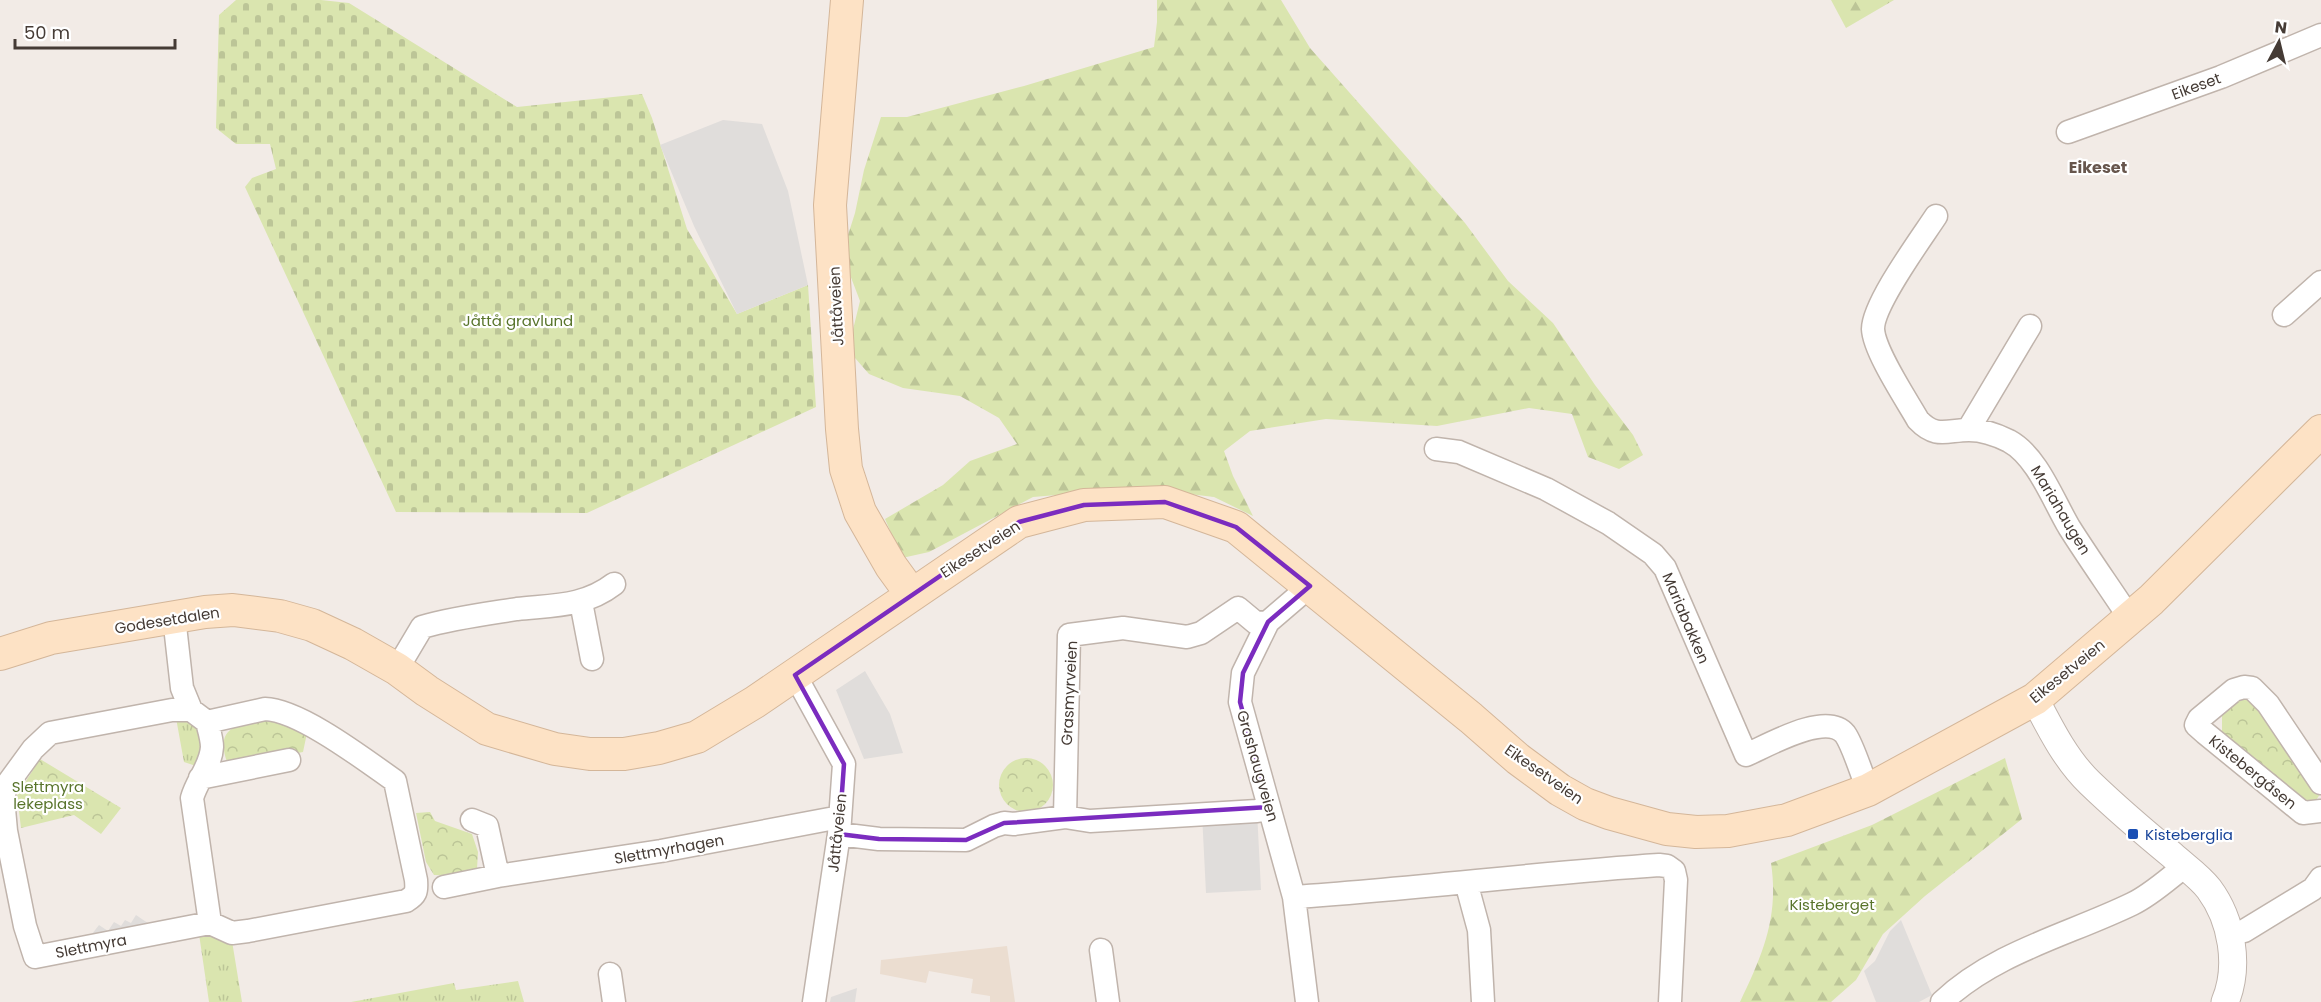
<svg xmlns="http://www.w3.org/2000/svg" width="2321" height="1002" viewBox="0 0 2321 1002" font-family="Poppins,sans-serif">
	<defs>
		<pattern id="grass-tufts" width="24" height="20" patternUnits="userSpaceOnUse" patternTransform="scale(1.5)"><rect width="24" height="20" fill="#dae5af"/><path d="M3 7l-1-3M5 7V3M7 7l1-3M15 17l-1-3M17 17v-4M19 17l1-3" fill="none" stroke="#bcc597"/></pattern>
		<pattern id="forest-firs" width="22" height="20" patternUnits="userSpaceOnUse" patternTransform="scale(1.5)"><rect width="22" height="20" fill="#dae5af"/><path d="M5 1l3.5 6h-7zM16 11l3.5 6h-7z" fill="#bcc597"/></pattern>
		<pattern id="cemetery-stones" width="16" height="16" patternUnits="userSpaceOnUse" patternTransform="scale(1.5)"><rect width="16" height="16" fill="#dae5af"/><path d="M2 7V4a2 2 0 0 1 4 0v3zM10 15v-3a2 2 0 0 1 4 0v3z" fill="#bcc597"/></pattern>
		<pattern id="park-crowns" width="20" height="18" patternUnits="userSpaceOnUse" patternTransform="scale(1.5)"><rect width="20" height="18" fill="#dae5af"/><path d="M2 6a3 3 0 1 1 6 0M12 15a3 3 0 1 1 6 0" fill="none" stroke="#bcc597"/></pattern>
	</defs>
	<rect width="100%" height="100%" fill="#f2ebe6"/>
	<path fill="#ebddd0" d="M 1007,946 L 1015,1002 L 990,1002 L 990,996 L 971,993 L 973,979 L 929,971 L 926,983 L 880,974 L 881,960 Z"/>
	<path fill="url(#grass-tufts)" d="M 176,718 C 207,721 203,743 196,766 L 184,762 Z
		M 199,934 L 204,934 L 232,941 L 242,1002 L 209,1002 Z
		M 518,981 L 524,1002 L 351,1002 L 454,983 L 456,990 Z"/>
	<path fill="url(#forest-firs)" d="M 1157,0 L 1281,0 L 1310,48 L 1465,223 L 1508,281 L 1553,323 L 1595,385 L 1633,435 L 1643,455 L 1619,469 L 1588,457 L 1572,414 L 1529,408 L 1437,426 L 1326,419 L 1250,431 L 1224,451 L 1233,476 L 1253,516 L 1214,497 L 1140,488 L 1033,497 L 929,552 L 902,558 L 885,519 L 943,485 L 970,461 L 1017,444 L 999,418 L 960,396 L 903,388 L 869,374 L 848,350 L 860,301 L 842,254 L 855,213 L 864,170 L 881,117 L 907,117 L 1024,86 L 1154,47 L 1157,22 Z
		M 1831,0 L 1894,0 L 1846,28 Z
		M 2005,758 L 2022,819 L 1925,896 L 1883,934 L 1856,980 L 1831,1002 L 1740,1002 C 1763,954 1779,917 1771,863 L 1872,825 Z"/>
	<path fill="url(#cemetery-stones)" d="M 236,0 L 321,0 L 349,3 L 517,107 L 642,94 L 652,118 L 687,229 L 737,314 L 808,285 L 816,407 L 587,513 L 396,512 L 245,187 L 252,178 L 276,169 L 270,144 L 236,144 L 216,128 L 219,15 Z"/>
	<path fill="url(#park-crowns)" d="M 2250,698 L 2320,794 L 2315,802 L 2308,805 L 2222,733 L 2222,714 L 2228,704 Z
		M 273,719 L 307,733 L 303,752 L 235,765 L 227,762 C 213,723 244,724 273,719 Z
		M999 785a27 27 0 1 1 54 0a27 27 0 1 1-54 0Z
		M 40,759 L 121,808 L 101,834 L 74,815 L 21,828 L 17,795 Z
		M 430,812 L 435,821 L 472,834 L 478,852 L 477,869 L 460,876 L 434,875 L 426,862 L 416,813 Z"/>
	<path fill="#e0dddb" d="M 723,120 L 762,124 L 788,191 L 808,285 L 737,314 L 694,226 L 660,145 Z
		M 865,671 L 890,714 L 903,753 L 864,759 L 836,690 Z
		M 1257,811 L 1261,890 L 1206,893 L 1202,814 Z
		M 136,915 L 161,932 L 81,948 L 99,925 L 108,931 L 114,922 L 121,926 L 125,920 L 131,923 Z
		M 1901,920 L 1932,995 L 1919,1002 L 1876,1002 L 1864,971 L 1875,961 L 1890,931 Z
		M 857,988 L 855,1002 L 830,1002 L 831,997 Z"/>
	<g fill="none" stroke-linecap="round" stroke-linejoin="round">
		<g stroke="#c0b4ac" stroke-width="25">
			<path id="minor" d="M 2068,132 L 2221,77 L 2321,35
				M 1936,216 C 1921,239 1873,304 1873,329 C 1874,351 1906,399 1918,420 C 1936,439 1947,430 1969,430 C 1982,430 1997,435 2009,441 C 2037,456 2053,500 2069,527 C 2086,554 2105,581 2123,608 L 2133,617
				M 2284,315 L 2321,282
				M 1968,430 L 2030,326
				M 1436,449 L 1459,452 L 1546,489 L 1608,523 L 1653,554 L 1665,568 L 1746,755 C 1767,746 1826,711 1845,734 C 1853,745 1862,775 1868,790
				M 581,602 L 592,659
				M 174,617 L 182,688 L 191,710
				M 397,669 L 422,627 C 453,618 485,614 517,609 C 553,605 584,607 614,584
				M 795,675 L 844,764 L 839,834 L 814,1002
				M 265,709 C 300,710 365,760 395,781 L 416,880 C 417,892 416,895 406,901 L 248,931 L 232,933 L 210,923 L 35,957 L 25,926 L 6,831 L 3,798 L 6,786 L 33,749 L 50,733 L 172,710 L 191,710 L 207,722 Z
				M 207,722 C 209,730 212,739 212,747 C 211,766 197,780 192,798 L 210,923
				M 200,778 L 289,760
				M 2321,783 L 2268,704 L 2252,688 L 2244,687 L 2234,690 L 2199,719 L 2196,725 L 2205,733 L 2303,813 L 2321,811
				M 1065,817 L 1069,635 L 1123,628 L 1187,637 L 1201,633 L 1238,608 L 1256,623 L 1268,622
				M 472,820 L 487,826 L 498,876 L 661,851 L 840,817
				M 839,834 L 879,839 L 966,840 L 994,826 L 1004,823 L 1014,824 L 1065,817 L 1090,821 L 1257,811 L 1269,807
				M 1466,882 L 1479,930 L 1483,1002
				M 444,887 L 498,876
				M 1294,897 C 1416,889 1537,873 1659,865 L 1667,866 L 1674,871 L 1676,880 L 1670,1002
				M 2230,934 L 2244,931 L 2313,889 L 2321,878
				M 1101,950 L 1108,1002
				M 610,974 L 614,1002
				M 1307,1002 L 1294,897 L 1240,702 L 1243,673 L 1268,622 L 1310,586
				M 1942,1002 C 1995,952 2068,935 2132,904 C 2151,895 2168,879 2185,866"/>
		</g>
		<g stroke="#c0b4ac" stroke-width="29">
			<path id="tertiary" d="M 2035,699 C 2050,728 2066,760 2090,783 C 2116,808 2144,832 2172,855 C 2184,866 2199,876 2209,889 C 2232,920 2240,966 2225,1002"/>
		</g>
		<g stroke="#d4b699" stroke-width="34">
			<path id="secondary" d="M 847,0 L 830,205 L 842,429 L 846,469 L 860,512 L 891,566 L 912,595
				M 0,654 L 51,638 L 205,612 L 233,610 L 280,616 L 312,625 L 353,644 L 397,669 L 427,691 L 487,729 L 555,749 L 590,754 L 624,754 L 659,748 L 697,737 L 755,702 L 1019,522 L 1084,505 L 1165,502 L 1236,527 L 1471,718 L 1518,759 L 1560,790 L 1585,804 L 1609,813 L 1667,829 L 1696,832 L 1728,831 L 1787,820 L 1868,790 L 2035,699 L 2151,600 L 2321,431"/>
		</g>
		<use href="#minor" stroke="#fff" stroke-width="22"/>
		<use href="#tertiary" stroke="#fff" stroke-width="27"/>
		<use href="#secondary" stroke="#fde2c5" stroke-width="32"/>
	</g>
	<path fill="none" stroke="#7b2cbf" stroke-width="4.5" stroke-linejoin="round" d="M 1165,502 L 1236,527 L 1310,586 L 1268,622 L 1243,673 L 1240,702 L 1269,807 L 1004,823 L 966,840 L 879,839 L 839,834 L 844,764 L 795,675 L 1019,522 L 1084,505 Z"/>
	<rect fill="#1a4fb4" stroke="#fff" stroke-width="2" x="2127" y="828" width="12" height="12" rx="3"/>
	<g text-anchor="middle" dominant-baseline="central" stroke-width="4.5" stroke-linejoin="round" paint-order="stroke">
		<g font-size="15" fill="#453b35" stroke="#fff">
			<text transform="translate(2196 86) rotate(-20)">Eikeset</text>
			<text transform="translate(836 306) rotate(-93)">Jåttåveien</text>
			<text transform="translate(2061 510) rotate(59)">Mariahaugen</text>
			<text transform="translate(980 549) rotate(-33)">Eikesetveien</text>
			<text transform="translate(1686 618) rotate(67)">Mariabakken</text>
			<text transform="translate(167 620) rotate(-9)">Godesetdalen</text>
			<text transform="translate(2067 671) rotate(-39)">Eikesetveien</text>
			<text transform="translate(1069 693) rotate(-87)">Grasmyrveien</text>
			<text transform="translate(1258 766) rotate(74)">Grashaugveien</text>
			<text transform="translate(2253 772) rotate(39)">Kistebergåsen</text>
			<text transform="translate(1544 774) rotate(35)">Eikesetveien</text>
			<text transform="translate(837 833) rotate(-84)">Jåttåveien</text>
			<text transform="translate(669 849) rotate(-10)">Slettmyrhagen</text>
			<text transform="translate(91 946) rotate(-11)">Slettmyra</text>
		</g>
		<g font-size="15" fill="#58742b" stroke="#fff">
			<text x="518" y="320">Jåttå gravlund</text>
			<text x="48" y="786">Slettmyra<tspan x="48" dy="17">lekeplass</tspan></text>
			<text x="1832" y="904">Kisteberget</text>
		</g>
		<g font-size="15" fill="#164399" stroke="#fff" text-anchor="start">
			<text x="2145" y="834">Kisteberglia</text>
		</g>
		<g font-size="16" font-weight="bold" fill="#67564d" stroke="#fff">
			<text x="2098" y="167">Eikeset</text>
		</g>
	</g>
	<g transform="translate(2279 42) rotate(7)" stroke="#ffffff" stroke-width="4.5" paint-order="stroke">
	<path d="M0-4.5L10 22L0 15L-10 22Z" fill="#453b35"/>
	<text y="-9" font-size="16" font-weight="bold" text-anchor="middle" fill="#453b35">N</text>
	</g>
	<path d="M15 39v9h160v-9" fill="none" stroke="#453b35" stroke-width="3"/>
	<text x="24" y="39" font-size="18" fill="#453b35" stroke="#ffffff" stroke-width="4.5" paint-order="stroke">50 m</text>
</svg>
